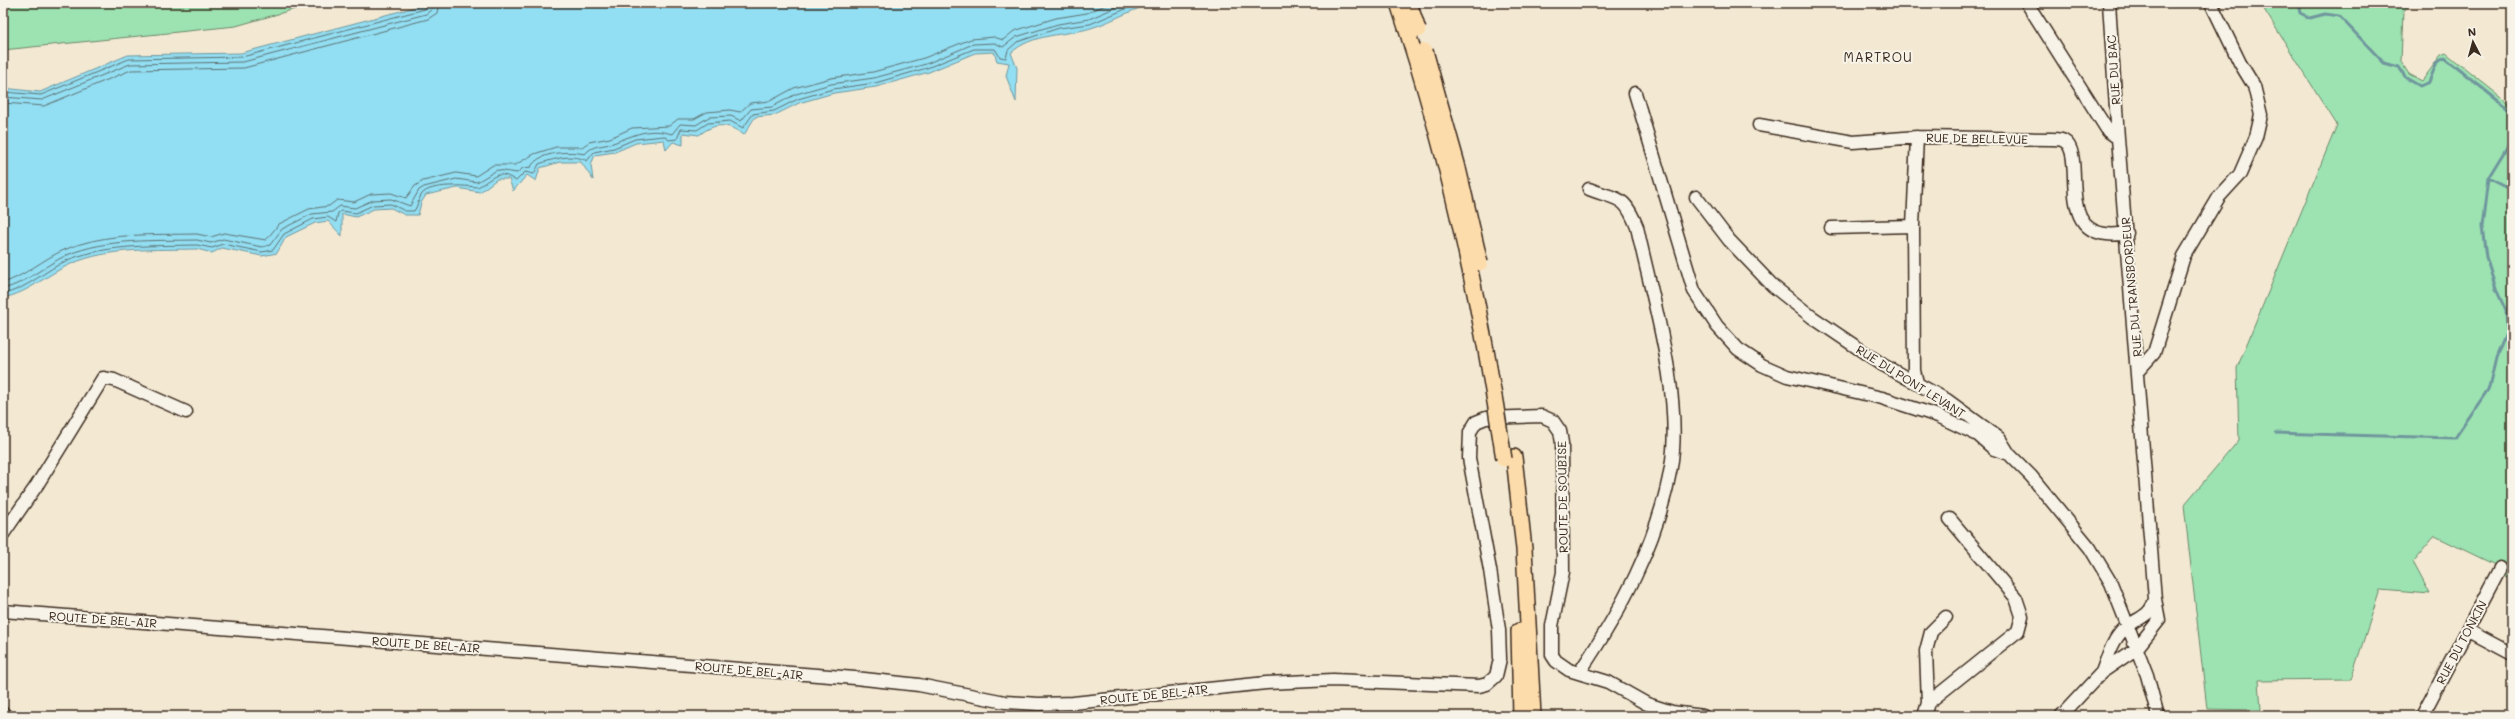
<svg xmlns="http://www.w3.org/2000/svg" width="2515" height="719" viewBox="0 0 2515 719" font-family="Mali,sans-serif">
	<rect width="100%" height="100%" fill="#f3e9d3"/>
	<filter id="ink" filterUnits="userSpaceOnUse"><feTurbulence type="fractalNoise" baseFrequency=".025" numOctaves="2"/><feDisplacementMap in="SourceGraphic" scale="8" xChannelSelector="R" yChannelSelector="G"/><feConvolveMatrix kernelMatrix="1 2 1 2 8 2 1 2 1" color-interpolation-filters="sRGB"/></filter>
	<g filter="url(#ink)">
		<path fill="#9ce3b1" stroke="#6c8668" d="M 3,3 L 316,3 L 236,26 L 3,50 Z
			M 2260,3 L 2411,3 L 2403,12 L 2401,62 L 2409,74 L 2422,81 L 2441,55 L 2446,53 L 2512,106 L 2512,561 L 2507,578 L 2493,564 L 2435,536 L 2413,562 L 2430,594 L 2380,590 L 2351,679 L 2259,680 L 2261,710 L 2207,709 L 2184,505 L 2239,440 L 2237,368 L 2337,125 Z"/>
		<path fill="#92def2" stroke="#6f969d" d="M 431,3 L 1160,3 C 1135,6 1115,21 1091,28 C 1065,36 1032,33 1011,53 L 1017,68 L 1016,102 L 1006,76 L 1009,63 L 997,61 L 994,52 L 975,53 L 929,72 L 876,87 L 834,93 L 799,103 L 775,115 L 755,117 L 744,135 C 727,123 716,122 699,135 L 683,133 L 683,145 L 673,142 L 666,150 L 664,140 L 636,143 L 615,152 L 595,155 L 591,165 L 593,180 L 581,162 L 560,162 L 540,168 L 536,181 L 527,175 L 513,191 L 509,179 L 497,179 L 480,192 L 457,188 L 426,195 L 421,203 L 418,215 L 405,215 L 391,208 L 374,209 L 356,217 L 342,214 L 342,236 L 328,221 L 315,223 L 286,237 L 277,253 L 262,256 L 222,248 L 212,253 L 197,249 C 156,250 110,247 71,264 C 47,274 29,293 3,298 L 3,88 L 40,92 L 128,55 L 241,53 Z"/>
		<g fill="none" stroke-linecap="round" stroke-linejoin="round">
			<path stroke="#5e7273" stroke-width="1" d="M 3,92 L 41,95 L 129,59 L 242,57 L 425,9 L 428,3
				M 3,97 L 42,100 L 130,64 L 243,62 L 426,14 L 432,9 L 433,3
				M 3,103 L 44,106 L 131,70 L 244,68 L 428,19 L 437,13 L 439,3
				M 3,283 C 25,276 43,259 64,250 C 106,232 153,235 197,234 L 211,237 L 224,233 L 266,240 L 279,224 L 309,209 L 329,206 L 337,200 L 354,202 L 371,194 L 391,193 L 406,198 L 415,186 L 423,181 L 456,173 L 476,176 L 493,165 L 515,165 L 534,154 L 556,147 L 582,147 L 589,142 L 610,138 L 632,128 L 669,126 L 678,119 L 694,119 L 707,112 L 730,110 L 740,112 L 750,103 L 770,101 L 794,88 L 831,78 L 873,72 L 924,58 L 971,39 L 994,37 L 1003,40 L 1014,31 L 1056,18 L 1087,13 L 1110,3
				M 3,289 C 27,283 45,265 67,255 C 108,238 154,241 197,240 L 211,243 L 223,239 L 262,247 L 270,245 L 282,229 L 312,214 L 332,212 L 340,206 L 355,208 L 373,200 L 391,199 L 410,206 L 419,190 L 424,187 L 456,179 L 477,182 L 497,170 L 517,173 L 523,168 L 531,167 C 539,151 570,151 585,154 C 593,144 602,147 613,143 C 635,135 648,127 672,134 L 680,124 L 696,125 L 709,117 L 731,116 L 741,121 L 751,109 L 772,107 L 796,94 L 831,84 L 874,78 L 926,64 L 973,44 L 995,43 L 1003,47 L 1016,37 L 1058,24 L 1089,19 L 1126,3
				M 3,294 C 28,289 46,269 70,259 C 110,244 155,246 197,245 L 212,248 L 223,244 L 262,252 L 273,250 L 284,234 L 313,219 L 328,217 L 336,222 L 338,213 L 341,211 L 356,213 L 373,205 L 391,204 L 405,211 L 414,211 C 418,206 418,199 422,194 C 431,183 466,186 478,187 C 496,176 498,169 516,181 L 525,172 L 534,174 L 539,164 C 553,159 573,153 587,161 L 594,152 L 614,148 L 635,139 L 664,136 L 669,140 L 677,139 L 681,129 L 697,130 L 708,123 L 730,121 L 743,128 L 753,114 L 774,111 L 798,99 L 833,89 L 875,83 L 927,68 L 974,49 L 995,49 L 1000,57 L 1006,58 L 1008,50 L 1017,42 L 1059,28 L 1090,24 L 1140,3"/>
			<path stroke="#6f969d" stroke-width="3" d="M 2298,3 L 2300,13 L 2310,18 L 2325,14 L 2339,16 L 2384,63 L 2399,67 L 2406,78 L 2420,86 L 2429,82 L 2437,62 L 2445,58 L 2512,112
				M 2488,178 L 2512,190
				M 2276,433 L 2455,438 L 2489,388 L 2496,358 L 2507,331 L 2506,311 L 2496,289 L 2486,257 L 2482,227 L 2488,178 L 2512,139"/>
			<g stroke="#3b2a1e" stroke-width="15">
				<path id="minor" d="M 2027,3 L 2108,131 L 2118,138
					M 1635,93 L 1694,291 L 1717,326 L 1738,349 L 1762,365 L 1787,376 L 1882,398 L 1938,416 L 1978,435 L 1994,449 L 2009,454
					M 1759,125 L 1853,142 L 1917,137 L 2052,139 C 2055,139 2061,139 2064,141 C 2089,155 2048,247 2127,233
					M 1917,137 L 1913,226 L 1914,371 L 1917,382
					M 1696,197 L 1729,240 L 1773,286 L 1812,317 L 1883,365 L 1947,400 L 1999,438 L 2009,454 L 2031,476 L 2090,548 L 2111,583 L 2147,675 L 2158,716
					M 1831,228 L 1913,226
					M 2137,372 L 2154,353 L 2184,256 L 2219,197 L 2240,174 L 2256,137 L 2261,115 L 2254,86 L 2240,63 L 2211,3
					M 3,534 L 37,485 L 103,378 L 114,380 L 186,412
					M 3,611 L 855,678 L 919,685 L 1005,702 L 1039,704 L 1073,703 L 1266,683 L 1333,680 L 1479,686 L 1487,684 L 1496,676 L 1500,659 L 1499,630 L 1490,570 L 1469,458 L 1470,432 L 1476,422 L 1486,418 L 1542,416 L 1553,421 L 1560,431 L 1562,443 L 1563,572 L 1552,626 L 1552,655 L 1556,661 L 1569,670 L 1608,682 L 1647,704 L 1672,712 L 1703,716
					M 2467,630 L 2512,654
					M 2102,672 C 2107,659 2112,641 2123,630 C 2135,618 2151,618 2155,599
					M 1579,673 C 1621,611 1658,542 1671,467 C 1683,395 1652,298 1637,227 C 1624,194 1619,201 1589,189
					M 1928,703 L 1926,651 L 1931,632 L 1946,617
					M 1924,716 L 1928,703 L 2018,631 L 2022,616 L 2016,598 L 1950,519
					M 2061,716 L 2102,672 L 2137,648 L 2159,620 L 2155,599 L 2118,138 L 2109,3
					M 2422,716 L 2500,568"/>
			</g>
			<g stroke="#3b2a1e" stroke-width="18">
				<path id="major" d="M 1514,457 L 1524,549 L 1533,716
					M 1519,631 L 1521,716
					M 3,715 L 4,716"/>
			</g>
			<use href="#minor" stroke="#f7f3e8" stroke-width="12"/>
			<use href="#major" stroke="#fddcac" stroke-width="15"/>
			<g stroke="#3b2a1e" stroke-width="18" stroke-linecap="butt">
				<path id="major-bridge" d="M 1398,3 C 1448,152 1481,304 1504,459
					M 1409,3 L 1418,30
					M 1425,51 L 1457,164 L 1480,263"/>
			</g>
			<use href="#major-bridge" stroke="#fddcac" stroke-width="15"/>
		</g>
	</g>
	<g text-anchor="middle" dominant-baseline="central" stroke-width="4" stroke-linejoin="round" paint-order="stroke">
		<g font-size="12" fill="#3b2a1e" stroke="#f7f3e8">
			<text transform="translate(2113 70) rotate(-94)">RUE DU BAC</text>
			<text transform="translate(1977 138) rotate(1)">RUE DE BELLEVUE</text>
			<text transform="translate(2131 287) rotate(-95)">RUE DU TRANSBORDEUR</text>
			<text transform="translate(1911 381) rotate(32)">RUE DU PONT LEVANT</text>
			<text transform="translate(1562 497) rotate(-91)">ROUTE DE SOUBISE</text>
			<text transform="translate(103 619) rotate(4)">ROUTE DE BEL-AIR</text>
			<text transform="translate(2461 642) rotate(-62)">RUE DU TONKIN</text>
			<text transform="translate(426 644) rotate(4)">ROUTE DE BEL-AIR</text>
			<text transform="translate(749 670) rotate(5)">ROUTE DE BEL-AIR</text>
			<text transform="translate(1154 694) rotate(-6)">ROUTE DE BEL-AIR</text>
		</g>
		<g font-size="13" letter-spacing="1" fill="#3b2a1e" stroke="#f7f3e8">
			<text x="1878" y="56">MARTROU</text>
		</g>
	</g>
	<rect width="2515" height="719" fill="none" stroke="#f7f3e8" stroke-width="16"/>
	<rect x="8" y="8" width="2499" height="703" fill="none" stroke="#3b2a1e" stroke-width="1.5" filter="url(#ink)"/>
	<g transform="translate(2473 42) rotate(354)" stroke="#f7f3e8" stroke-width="3" paint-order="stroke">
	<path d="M0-3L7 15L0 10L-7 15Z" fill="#3b2a1e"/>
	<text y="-6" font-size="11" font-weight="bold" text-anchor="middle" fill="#3b2a1e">N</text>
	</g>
</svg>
